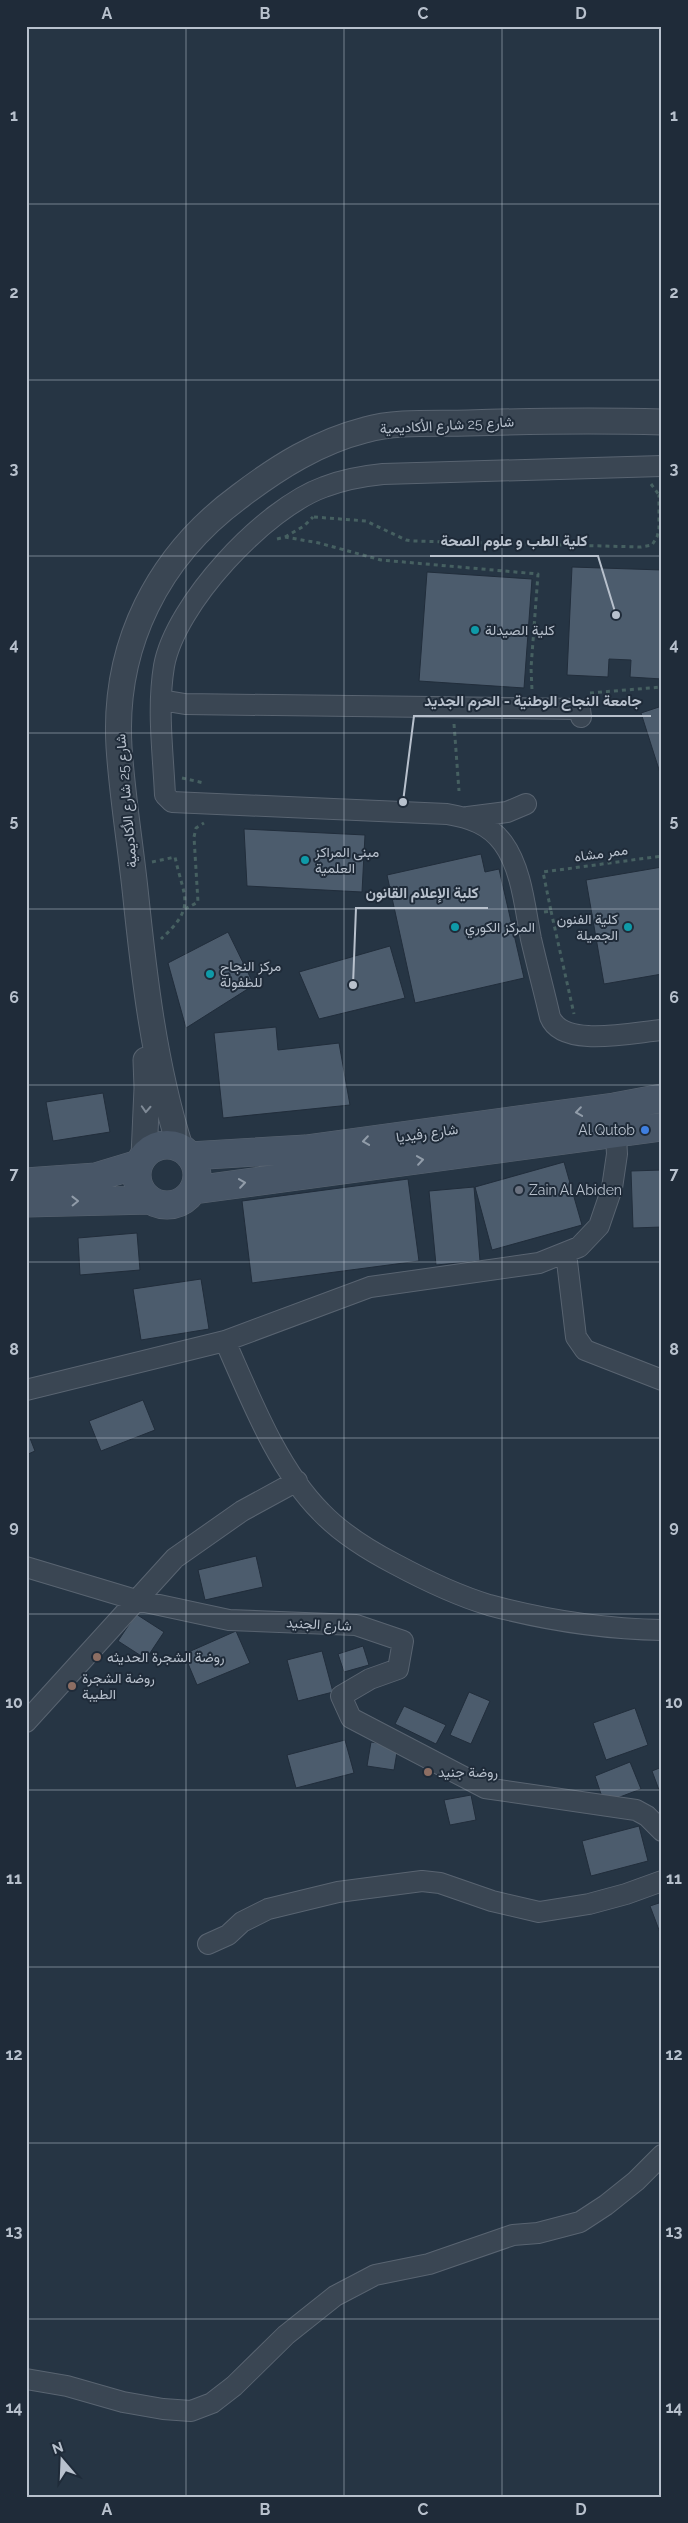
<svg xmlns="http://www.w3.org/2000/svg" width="688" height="2523" viewBox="0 0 688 2523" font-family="Raleway,Vazirmatn,sans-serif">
	<rect width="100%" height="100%" fill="#263544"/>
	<path fill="#4c5c6d" stroke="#212d3b" d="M 572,567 L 662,570 L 662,679 L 630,677 L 631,660 L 609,659 L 608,677 L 567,675 Z
		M 427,572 L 532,579 L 524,688 L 419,681 Z
		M 662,706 L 662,779 L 641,713 Z
		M 244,829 L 365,835 L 362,892 L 247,886 Z
		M 481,854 L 485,872 L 499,869 L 524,978 L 415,1003 L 387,875 Z
		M 662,867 L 662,974 L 604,984 L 586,880 Z
		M 228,932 L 254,985 L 186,1028 L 168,963 Z
		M 390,946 L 405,998 L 319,1019 L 299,972 Z
		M 276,1027 L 278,1050 L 339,1043 L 350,1105 L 223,1118 L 214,1033 Z
		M 103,1093 L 110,1132 L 53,1141 L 46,1102 Z
		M 564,1162 L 582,1225 L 492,1250 L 475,1187 Z
		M 662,1170 L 662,1227 L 633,1228 L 631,1171 Z
		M 408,1179 L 419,1261 L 252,1283 L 242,1201 Z
		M 474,1187 L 480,1261 L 436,1265 L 429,1191 Z
		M 137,1233 L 140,1270 L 80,1275 L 78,1238 Z
		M 201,1279 L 209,1329 L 141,1340 L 133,1289 Z
		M 143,1400 L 155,1430 L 101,1451 L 89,1421 Z
		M 26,1428 L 35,1451 L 26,1455 Z
		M 256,1556 L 263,1587 L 205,1600 L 198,1570 Z
		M 136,1614 L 164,1632 L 146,1659 L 118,1641 Z
		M 236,1631 L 250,1663 L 197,1685 L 184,1654 Z
		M 363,1646 L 369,1665 L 344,1672 L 338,1654 Z
		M 322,1651 L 333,1692 L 298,1701 L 287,1660 Z
		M 469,1692 L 490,1701 L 471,1744 L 450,1735 Z
		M 404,1706 L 446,1725 L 436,1744 L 395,1724 Z
		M 635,1708 L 648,1745 L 606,1760 L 593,1723 Z
		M 345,1740 L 354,1773 L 296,1788 L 287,1755 Z
		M 371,1742 L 398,1746 L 394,1770 L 367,1766 Z
		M 630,1762 L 641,1789 L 604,1803 L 595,1776 Z
		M 662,1767 L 662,1798 L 652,1771 Z
		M 471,1795 L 476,1820 L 450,1825 L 444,1800 Z
		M 639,1826 L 648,1861 L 591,1876 L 582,1841 Z
		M 662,1902 L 662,1938 L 650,1906 Z"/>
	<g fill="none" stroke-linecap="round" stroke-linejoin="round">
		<g stroke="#596471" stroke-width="22">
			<path id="minor" d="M 662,466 L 383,474 C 363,476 342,480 324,487 C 265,508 175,604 164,666 C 157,709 163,752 165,795 L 172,802 L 447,814 C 470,818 489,824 503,843 C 522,869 525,909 531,939 C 537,965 544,991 550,1017 C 563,1049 634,1032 662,1030
				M 161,700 L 185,704 L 580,709 L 581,717
				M 468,817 L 507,812 L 526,804
				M 566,1253 L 576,1337 L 585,1350 L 662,1380
				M 225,1341 C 250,1397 277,1468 321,1512 C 342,1534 368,1550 395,1564 C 423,1579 459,1596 489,1605 C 545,1620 604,1629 662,1630
				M 26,1390 L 225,1341 L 370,1287 L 539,1263 L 579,1247 L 599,1226 L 612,1188 L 617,1154 L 615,1120
				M 26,1567 L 136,1600 L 229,1620 L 356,1625 L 403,1641 L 398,1669 L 370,1679 L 341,1696 L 351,1718 L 485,1788 L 636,1810 L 647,1816 L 662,1831
				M 26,1722 L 175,1558 L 242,1511 L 297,1481
				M 208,1944 L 228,1935 L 242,1922 L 268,1909 L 338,1892 L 422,1881 L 440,1883 L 492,1901 L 539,1912 L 589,1904 L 626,1894 L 662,1881
				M 26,2379 L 67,2386 L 123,2402 L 163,2409 L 191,2411 L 212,2403 L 234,2386 L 286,2335 L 335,2296 L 375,2275 L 429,2264 L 513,2235 L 538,2233 L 580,2222 L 606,2205 L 636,2181 L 662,2155"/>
		</g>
		<g stroke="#596471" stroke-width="27">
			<path id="tertiary" d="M 180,1147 C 154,1064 144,976 135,889 C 130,842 122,794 119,747 C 113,645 158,556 240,496 C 278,467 318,442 365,430 C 397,421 435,424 468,423 C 532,421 597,420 662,422
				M 144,1156 L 147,1088 L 146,1060"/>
		</g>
		<g stroke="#596471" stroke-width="29">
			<path id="secondary" d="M137 1175a30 30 0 1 1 60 0a30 30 0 1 1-60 0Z
				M 190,1156 L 306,1149 L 614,1107 L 662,1098
				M 26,1182 L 96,1177 L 139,1164
				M 194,1190 L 662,1127
				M 26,1203 L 150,1200"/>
		</g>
		<path stroke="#466061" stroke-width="3" stroke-dasharray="4 4" stroke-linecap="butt" d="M 651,484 L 659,495
			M 314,517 L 366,521 L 406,540 L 413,541 L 641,547 L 652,545 L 657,537 L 659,529 L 659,496 L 662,492
			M 285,537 L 304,526 L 313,517
			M 277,539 L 285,537 L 319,543 L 381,560 L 538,574 L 531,668 L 532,690
			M 590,693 L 662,687
			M 454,724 L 459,791
			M 182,778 L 204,783
			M 152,862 L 175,857 C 184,899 197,906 161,939
			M 185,909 L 198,902 L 194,837 L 196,828 L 204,823
			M 551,911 L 574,1014
			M 544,912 L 551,911 L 543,872 L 662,856"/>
		<use href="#minor" stroke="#3a4653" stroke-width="20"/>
		<use href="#tertiary" stroke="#3a4653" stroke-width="25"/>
		<use href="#secondary" stroke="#485667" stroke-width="28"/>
	</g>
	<defs><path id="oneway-chevron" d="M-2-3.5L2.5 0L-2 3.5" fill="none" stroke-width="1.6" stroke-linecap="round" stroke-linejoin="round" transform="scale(1.25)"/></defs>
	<use stroke="#7f8a96" href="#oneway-chevron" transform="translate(146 1109) rotate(93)"/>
	<g stroke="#919ca9">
		<use href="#oneway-chevron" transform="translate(579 1112) rotate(172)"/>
		<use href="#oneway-chevron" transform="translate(366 1141) rotate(172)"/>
		<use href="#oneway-chevron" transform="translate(420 1160) rotate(-8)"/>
		<use href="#oneway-chevron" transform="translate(242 1183) rotate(-8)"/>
		<use href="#oneway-chevron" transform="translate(75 1201) rotate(-1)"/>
	</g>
	<path fill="none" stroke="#b8c1cd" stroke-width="1" stroke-opacity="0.55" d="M 186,26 L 186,2497M 344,26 L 344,2497M 502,26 L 502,2497M 26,204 L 662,204M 26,380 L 662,380M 26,556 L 662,556M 26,733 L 662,733M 26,909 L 662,909M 26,1085 L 662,1085M 26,1262 L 662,1262M 26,1438 L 662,1438M 26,1614 L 662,1614M 26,1790 L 662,1790M 26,1967 L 662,1967M 26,2143 L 662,2143M 26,2319 L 662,2319"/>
	<g fill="#0f9aa8" stroke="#1f2b39" stroke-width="2">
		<circle cx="475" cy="630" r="5"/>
		<circle cx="305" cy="860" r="5"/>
		<circle cx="455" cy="927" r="5"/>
		<circle cx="628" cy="927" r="5"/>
		<circle cx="210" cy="974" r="5"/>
	</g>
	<circle fill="#3f7fe0" stroke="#1f2b39" stroke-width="2" cx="645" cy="1130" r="5"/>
	<circle fill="#6b7280" stroke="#1f2b39" stroke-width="2" cx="519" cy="1190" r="5"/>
	<g fill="#8d6e63" stroke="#1f2b39" stroke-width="2">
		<circle cx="97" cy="1657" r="5"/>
		<circle cx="72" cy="1686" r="5"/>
		<circle cx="428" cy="1772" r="5"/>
	</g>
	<g text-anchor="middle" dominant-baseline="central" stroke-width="4" stroke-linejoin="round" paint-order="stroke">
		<g font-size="14" fill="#b8c1cd" stroke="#1f2b39">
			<text transform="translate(447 425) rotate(-3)">شارع 25 شارع الأكاديمية</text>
			<text transform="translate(126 801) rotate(-95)">شارع 25 شارع الأكاديمية</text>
			<text transform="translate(601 853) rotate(-8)">ممر مشاه</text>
			<text transform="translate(427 1133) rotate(-8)">شارع رفيديا</text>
			<text transform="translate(319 1624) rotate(3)">شارع الجنيد</text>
		</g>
		<g font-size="14" fill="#b8c1cd" stroke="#1f2b39" text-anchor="start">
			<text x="485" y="630">كلية الصيدلة</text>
			<text x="315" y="852">مبنى المراكز<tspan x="315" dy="16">العلمية</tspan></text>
			<text x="618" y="919" text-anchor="end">كلية الفنون<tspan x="618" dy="16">الجميلة</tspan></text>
			<text x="465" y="927">المركز الكوري</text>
			<text x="220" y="966">مركز النجاح<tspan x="220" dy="16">للطفولة</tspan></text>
			<text x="635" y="1130" text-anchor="end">Al Qutob</text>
			<text x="529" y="1190">Zain Al Abiden</text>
			<text x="107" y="1657">روضة الشجرة الحديثه</text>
			<text x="82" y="1678">روضة الشجرة<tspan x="82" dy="16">الطيبة</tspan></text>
			<text x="438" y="1772">روضة جنيد</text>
		</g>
	</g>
	<path fill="none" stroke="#b8c1cd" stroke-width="2" d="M616 615L598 556H430M403 802L414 716H651M353 985L356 908H488"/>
	<g fill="#b8c1cd" stroke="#1f2b39" stroke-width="2">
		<circle cx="616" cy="615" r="5"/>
		<circle cx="403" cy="802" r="5"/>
		<circle cx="353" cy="985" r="5"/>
	</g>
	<g font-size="15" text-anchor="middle" font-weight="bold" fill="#b8c1cd" stroke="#1f2b39" stroke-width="4" stroke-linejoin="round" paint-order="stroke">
		<text x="514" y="546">كلية الطب و علوم الصحة</text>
		<text x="533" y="706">جامعة النجاح الوطنية - الحرم الجديد</text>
		<text x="422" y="898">كلية الإعلام القانون</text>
	</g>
	<rect width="688" height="2523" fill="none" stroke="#1f2b39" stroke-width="55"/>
	<g transform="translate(62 2460) rotate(341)" stroke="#1f2b39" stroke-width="4" paint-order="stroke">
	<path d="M0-4L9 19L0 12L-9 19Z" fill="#b8c1cd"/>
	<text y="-8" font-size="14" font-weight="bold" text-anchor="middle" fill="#b8c1cd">N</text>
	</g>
	<rect x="28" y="28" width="632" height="2468" fill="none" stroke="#b8c1cd" stroke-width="2"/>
	<g font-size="16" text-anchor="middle" font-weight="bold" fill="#b8c1cd">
		<text x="107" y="19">A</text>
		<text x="265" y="19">B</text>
		<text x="423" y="19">C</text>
		<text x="581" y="19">D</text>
		<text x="14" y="121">1</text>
		<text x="674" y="121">1</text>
		<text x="14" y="298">2</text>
		<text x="674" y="298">2</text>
		<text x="14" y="474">3</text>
		<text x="674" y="474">3</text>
		<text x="14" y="650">4</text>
		<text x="674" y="650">4</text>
		<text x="14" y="826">5</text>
		<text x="674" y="826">5</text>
		<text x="14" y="1003">6</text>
		<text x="674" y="1003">6</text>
		<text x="14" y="1179">7</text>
		<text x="674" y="1179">7</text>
		<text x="14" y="1355">8</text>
		<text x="674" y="1355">8</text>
		<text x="14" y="1532">9</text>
		<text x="674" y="1532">9</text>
		<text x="14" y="1708">10</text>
		<text x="674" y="1708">10</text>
		<text x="14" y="1884">11</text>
		<text x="674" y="1884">11</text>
		<text x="14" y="2060">12</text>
		<text x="674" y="2060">12</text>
		<text x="14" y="2237">13</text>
		<text x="674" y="2237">13</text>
		<text x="14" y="2413">14</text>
		<text x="674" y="2413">14</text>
		<text x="107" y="2515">A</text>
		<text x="265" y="2515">B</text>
		<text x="423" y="2515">C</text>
		<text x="581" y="2515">D</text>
	</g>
</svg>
